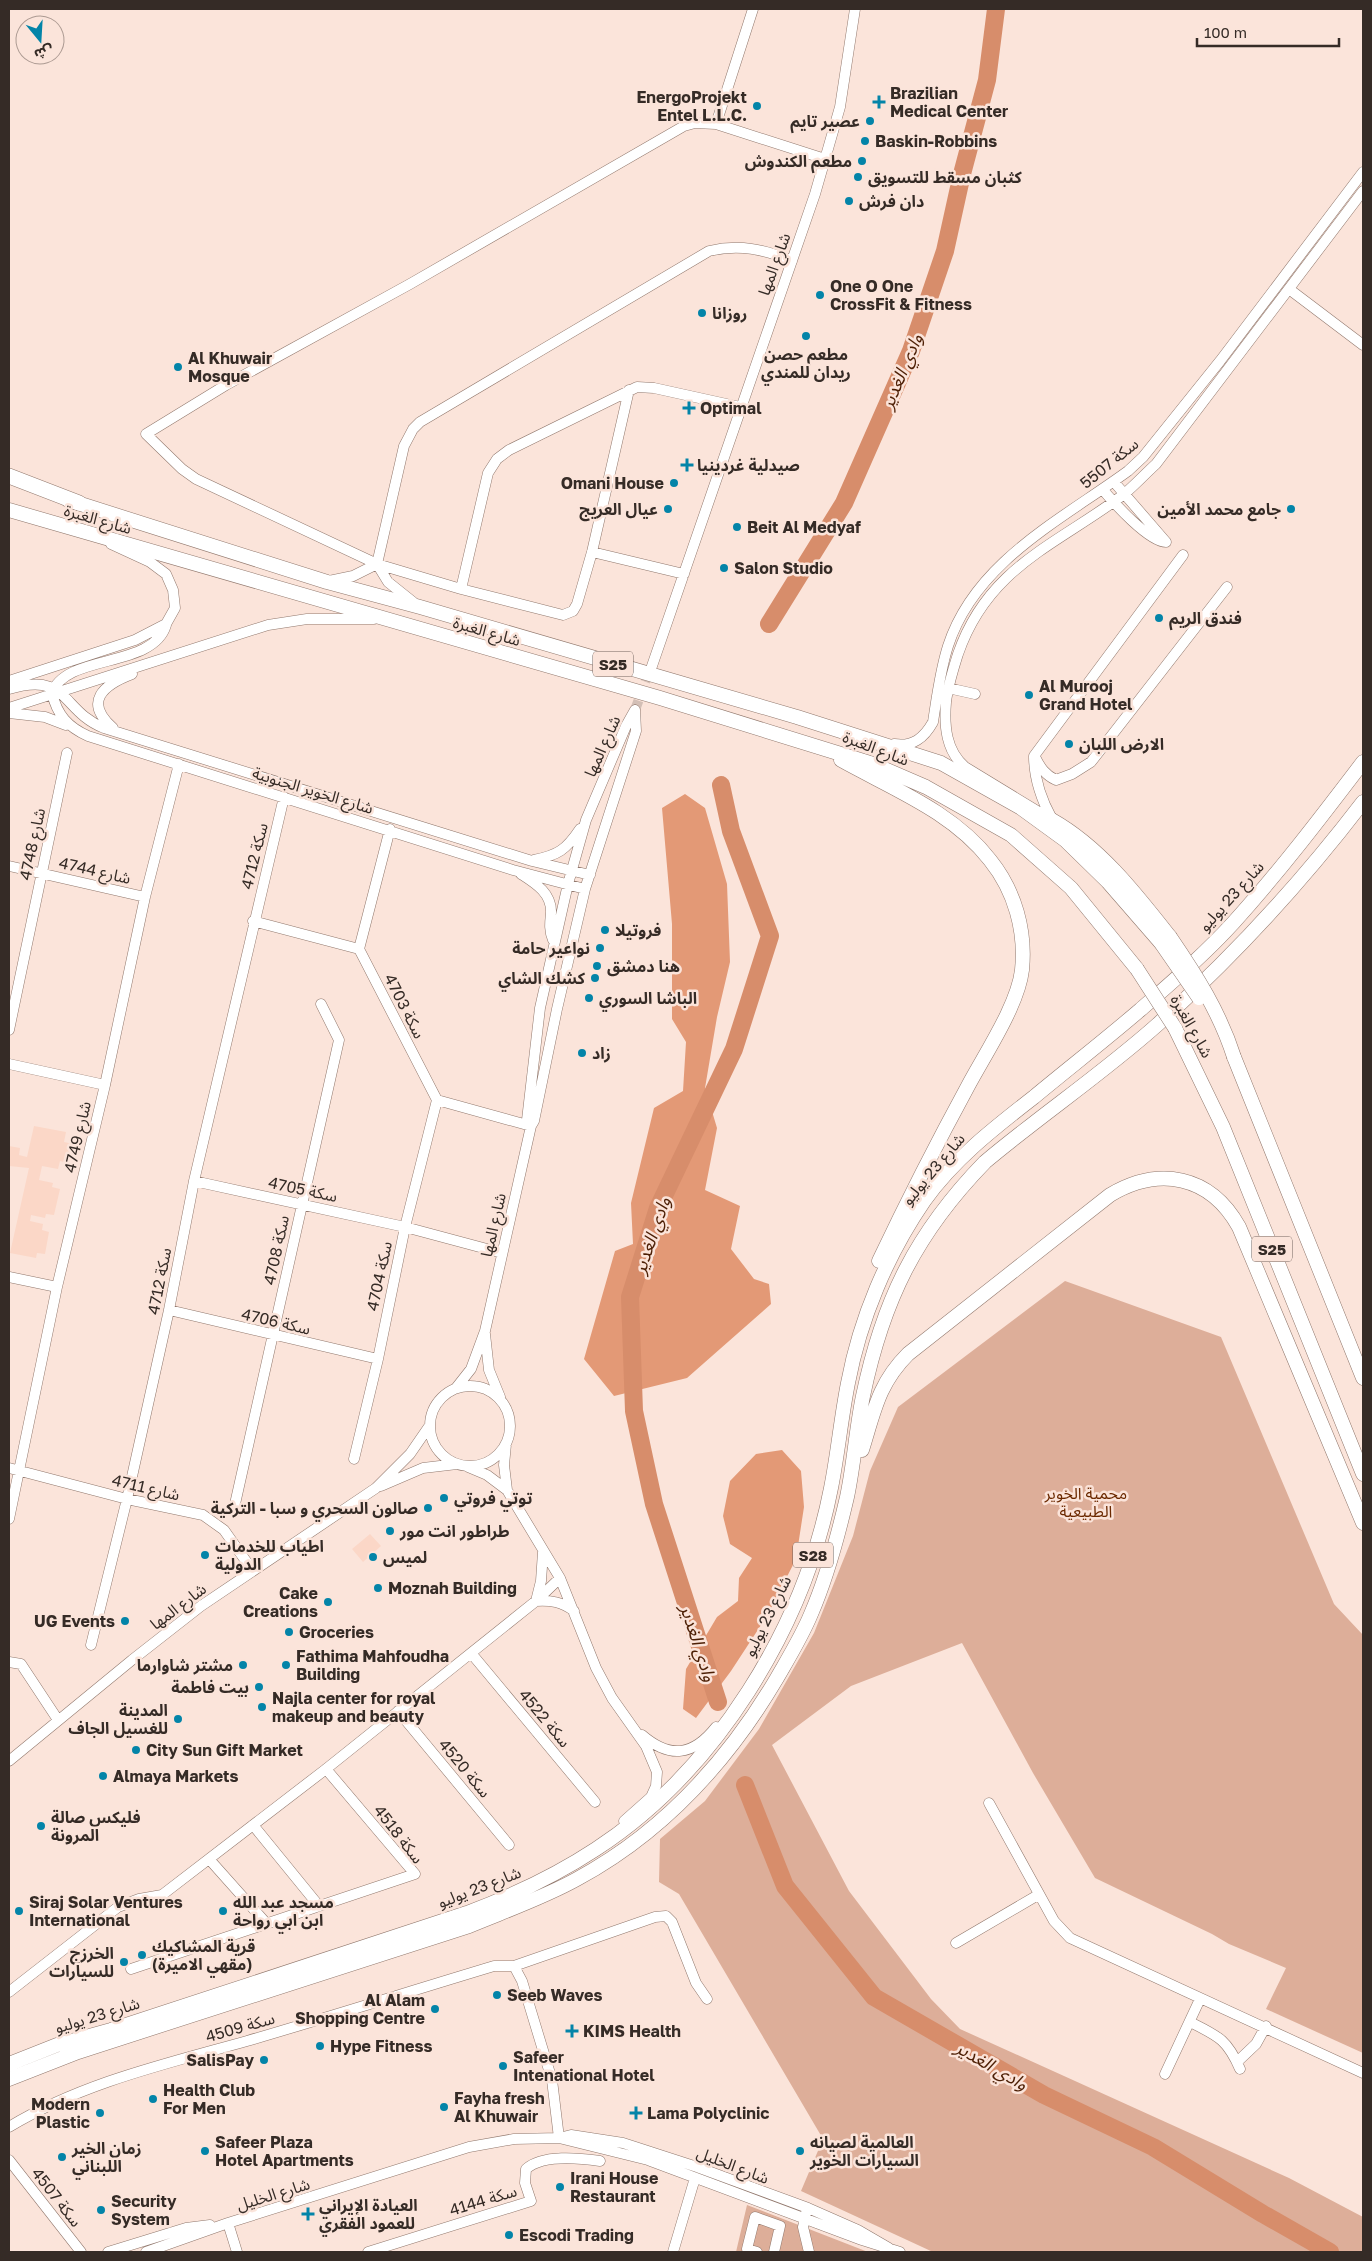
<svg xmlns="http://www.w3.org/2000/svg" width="1372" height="2261" viewBox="0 0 1372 2261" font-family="'Golos Text','Noto Sans Arabic',sans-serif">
	<rect width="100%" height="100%" fill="#fbe4da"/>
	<path fill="#fbd7c7" d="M 34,1126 L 66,1132 L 64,1142 L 73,1144 L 68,1163 L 60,1161 L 58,1169 L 42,1166 L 39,1180 L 53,1183 L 52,1187 L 60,1189 L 54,1215 L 46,1214 L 45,1218 L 31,1215 L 30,1221 L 43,1224 L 42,1230 L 49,1232 L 45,1254 L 37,1253 L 36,1258 L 10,1253 L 29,1168 L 9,1166 L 9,1146 L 20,1148 L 19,1155 L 27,1157 Z
		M 370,1534 L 381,1546 L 363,1562 L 352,1549 Z"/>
	<path fill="#ddae99" d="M 1065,1281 L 1221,1337 L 1334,1604 L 1363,1635 L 1363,2053 L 1266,2009 L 1286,1968 L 1229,1944 L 1212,1934 L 1095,1878 L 1033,1773 L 962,1643 L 851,1686 L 772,1745 L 849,1891 L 931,1999 L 960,2029 L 1289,2178 L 1363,2217 L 1363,2252 L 933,2252 L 801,2191 L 823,2139 L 679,1894 L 659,1882 L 660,1839 L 705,1801 L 759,1729 L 814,1633 L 853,1536 L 870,1471 L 898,1407 Z
		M 747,2205 L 868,2252 L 736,2252 Z"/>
	<path fill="#e39976" d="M 685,794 L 705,808 L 727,884 L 730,962 L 717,1017 L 705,1088 L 717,1128 L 705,1190 L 740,1206 L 731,1249 L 754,1279 L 769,1284 L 771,1304 L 687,1378 L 614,1396 L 584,1359 L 615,1251 L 633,1244 L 631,1203 L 654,1108 L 683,1091 L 686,1042 L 672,1019 L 672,924 L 662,808 Z
		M 782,1450 L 801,1471 L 804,1507 L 796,1559 L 767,1616 L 731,1671 L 696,1718 L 683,1709 L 686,1669 L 717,1617 L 738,1601 L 739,1578 L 752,1558 L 730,1544 L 723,1516 L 730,1481 L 756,1454 Z"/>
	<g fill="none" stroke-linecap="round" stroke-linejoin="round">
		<path stroke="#d78d6b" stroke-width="18" d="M 769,624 L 844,503 L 911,351 L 945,251 L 962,174 L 987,80 L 996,9
			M 718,1702 L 654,1504 L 634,1411 L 630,1297 L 658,1208 L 734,1049 L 770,936 L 731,831 L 721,785
			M 745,1785 L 785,1886 L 874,1997 L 1044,2095 L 1153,2147 L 1263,2214 L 1330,2252"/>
		<path stroke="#d3bfb6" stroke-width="10" stroke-dasharray="10 5" stroke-linecap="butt" d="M 635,710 L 650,669"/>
		<g stroke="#91786d" stroke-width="11">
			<path id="minor" d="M 716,124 L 753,9
				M 1289,289 L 1363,345
				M 629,390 L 592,552 L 577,604 L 573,611 L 563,615 L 461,589 L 377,564 L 196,479 L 182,469 L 146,434 L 226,385 L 410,284 L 684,126 L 695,123 L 716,124 L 825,159
				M 1114,482 L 1166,542
				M 1103,490 C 1114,503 1149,542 1166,542
				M 592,552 L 684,574
				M 329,581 L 353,576 L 377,564
				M 461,589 L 488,473 L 497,459 L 509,450 L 637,387 L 654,388 L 740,407
				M 413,602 L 388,582 L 377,564 L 404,446 L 413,429 L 420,422 L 709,251 C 739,244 764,249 792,261
				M 652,666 L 815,194 L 840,107 L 855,9
				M 9,681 L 135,640 L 166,624 L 175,608 L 173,590 L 166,574 L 150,562 L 111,544
				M 948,688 L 975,694
				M 9,689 C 69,671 61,711 104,728 L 532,861 L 590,875
				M 52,693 C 57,715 68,727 88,736 L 513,870 L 585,889
				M 52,693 C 66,653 153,669 166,625
				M 9,708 L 268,625 L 307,619 L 374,619
				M 9,713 L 45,717 L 66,725
				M 113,728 C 83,702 103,685 132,674
				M 894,744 C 913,747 924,738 933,722 C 937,696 940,671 948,646 C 975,562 1061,520 1128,471 L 1143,457 L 1220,361 L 1363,172
				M 1035,757 C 1040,767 1045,775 1056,780 L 1072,774 L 1091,762 L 1227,587
				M 1052,819 C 1041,799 1034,779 1034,756 L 1183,555
				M 1052,820 L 965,767 C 946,751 944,726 946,702 C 948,685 953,670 958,654 C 988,567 1056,545 1123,495 C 1135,485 1145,474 1156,464 L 1363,191
				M 390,829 L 359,949 L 437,1100 L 531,1126
				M 534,860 C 558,855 566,850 580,829
				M 9,866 L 145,897
				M 521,874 C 535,883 552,893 551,913 C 550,923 549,930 553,940
				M 253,921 L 359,949
				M 9,1030 L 67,753
				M 9,1064 L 105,1085
				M 531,1126 L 527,1120 L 540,1008 L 568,884 L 586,820 L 626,726 L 635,710
				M 194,1181 L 405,1227 L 502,1253
				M 9,1277 L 57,1287
				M 169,1310 L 378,1359
				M 485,1334 L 489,1370 L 500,1397
				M430 1426a40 40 0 1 1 80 0a40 40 0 1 1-80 0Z
				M 456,1388 L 471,1369 L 485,1331 L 531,1126 L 534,1121 L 557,1009 L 585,889 L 636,731 L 635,710
				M 506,1444 L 504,1465 L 507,1490 L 560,1578 L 596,1668 L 612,1698 L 646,1746 L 657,1772 L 656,1786 L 651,1797 L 624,1821
				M 354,1459 L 378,1359 L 405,1227 L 437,1100
				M 468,1467 L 487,1475 L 507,1490
				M 9,1468 L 127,1499 L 203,1515 L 224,1530 L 253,1571
				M 381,1486 L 423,1468 L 457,1464
				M 235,1504 L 339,1040 L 321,1004
				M 9,1519 L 57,1287 L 105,1085 L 145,897 L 179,764
				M 543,1552 L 541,1581 L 536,1601 C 551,1600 562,1602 574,1611
				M 91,1645 L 127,1499 L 169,1310 L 194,1181 L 284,797
				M 471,1653 L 595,1802
				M 9,1662 L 21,1664 L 58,1720
				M 398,1711 L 509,1845
				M 642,1735 C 670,1759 693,1756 716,1727
				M 9,1761 L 132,1660 L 201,1606 L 376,1488 L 410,1454 L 430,1425
				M 989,1803 L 1054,1921 L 1070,1938 L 1363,2073
				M 253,1825 L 319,1906
				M 209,1859 L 266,1923
				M 956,1943 L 1038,1895
				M 514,1966 L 522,1981 L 552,2080 L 559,2138
				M 131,1969 L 415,1874 L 326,1769
				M 9,1992 L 118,1907 L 139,1899 L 162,1895 L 326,1769 L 536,1601 L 560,1578
				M 1190,2022 C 1218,2036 1227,2039 1240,2069
				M 1237,2062 L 1256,2044 L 1266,2026
				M 1165,2074 L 1200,1999
				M 9,2127 C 82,2083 165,2064 247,2041 C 329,2017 411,1991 494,1966 L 514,1966 L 655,1917 L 666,1916 L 672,1922 L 696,1983 L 707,1999
				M 559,2138 L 648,2160 L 862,2240 L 900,2252
				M 9,2160 L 81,2252
				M 806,2213 L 803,2227 L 809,2252
				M 228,2223 L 237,2252
				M 108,2252 L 186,2228 L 210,2225
				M 146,2252 L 228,2223 L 469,2147 L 514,2139 L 559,2138 L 571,2135 L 623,2143 L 697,2167 L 808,2208 L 858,2230 L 889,2248
				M 368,2252 L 531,2201 L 525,2183 L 526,2169 C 543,2154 579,2158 600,2161
				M 673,2252 L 695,2178
				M 757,2252 L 747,2249 L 755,2217 L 780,2226 L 774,2252"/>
		</g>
		<g stroke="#91786d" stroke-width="15">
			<path id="major" d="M 68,500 L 327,582 L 420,607 L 797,717 L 941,763 L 1021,808 L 1065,840 L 1108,882 L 1161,943
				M 9,510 L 660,698 L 873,764 L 926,787 L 1011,835 L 1071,888 L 1137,969
				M 841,760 C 893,789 953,812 990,860 C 1015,891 1026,931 1022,970 C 1018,1005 985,1054 968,1086 C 937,1143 907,1202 879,1261
				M 1052,820 C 1100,847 1137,895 1170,937
				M 1175,1028 L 1223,1127 L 1363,1474
				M 1234,1057 L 1363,1378
				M 862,1450 C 874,1412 878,1384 908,1354 L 1110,1195 C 1159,1166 1210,1175 1239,1227 L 1363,1523
				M 9,2064 L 57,2045 L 111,2030 L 467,1913 C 512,1896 555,1876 596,1849 C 716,1771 804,1627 831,1488 C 838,1453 841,1418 848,1383 C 860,1319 887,1255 924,1201 C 953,1160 994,1128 1034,1097 C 1069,1068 1105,1040 1140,1010 C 1172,982 1206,953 1234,922 C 1280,871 1322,816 1363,762
				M 9,2079 L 78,2052 L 469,1926 C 505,1911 543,1898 577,1879 C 662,1833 728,1761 777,1678 C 789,1657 802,1636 811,1614 C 827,1577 838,1536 847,1497 C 854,1464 856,1430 863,1396 C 883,1300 916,1233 985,1162 C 1041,1115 1102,1074 1157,1025 C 1233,957 1301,883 1363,802"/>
		</g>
		<g stroke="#91786d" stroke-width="16">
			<path id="highway" d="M 9,476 L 79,503"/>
		</g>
		<use href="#minor" stroke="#fff" stroke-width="10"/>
		<use href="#major" stroke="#fff" stroke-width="14"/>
		<use href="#highway" stroke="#fff" stroke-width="15"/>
		<g stroke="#91786d" stroke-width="15" stroke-linecap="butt">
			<path id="major-bridge" d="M 1170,937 C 1196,975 1220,1013 1234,1057
				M 1161,943 L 1199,998
				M 1137,969 L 1175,1028"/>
		</g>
		<use href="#major-bridge" stroke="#fff" stroke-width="14"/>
	</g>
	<g fill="#0384a8" stroke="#fbe4da" stroke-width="2">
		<path d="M876.5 94.5h5v5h5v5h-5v5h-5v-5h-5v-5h5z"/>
		<circle cx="757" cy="106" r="5"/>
		<circle cx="870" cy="121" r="5"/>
		<circle cx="865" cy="141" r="5"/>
		<circle cx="862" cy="161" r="5"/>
		<circle cx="858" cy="177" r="5"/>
		<circle cx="849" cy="201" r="5"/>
		<circle cx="820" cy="295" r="5"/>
		<circle cx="702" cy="313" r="5"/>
		<circle cx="806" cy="336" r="5"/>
		<circle cx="178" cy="367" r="5"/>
		<path d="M686.5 400.5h5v5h5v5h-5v5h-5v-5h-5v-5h5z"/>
		<path d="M684.5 457.5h5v5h5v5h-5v5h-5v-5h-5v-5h5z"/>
		<circle cx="674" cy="483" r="5"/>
		<circle cx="668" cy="509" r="5"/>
		<circle cx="1291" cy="509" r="5"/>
		<circle cx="737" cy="527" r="5"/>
		<circle cx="724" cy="568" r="5"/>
		<circle cx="1159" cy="618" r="5"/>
		<circle cx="1029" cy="695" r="5"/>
		<circle cx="1069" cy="744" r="5"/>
		<circle cx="605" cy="930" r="5"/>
		<circle cx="600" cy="948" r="5"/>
		<circle cx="597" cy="966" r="5"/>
		<circle cx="595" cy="978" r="5"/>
		<circle cx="589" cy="998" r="5"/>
		<circle cx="582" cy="1053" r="5"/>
		<circle cx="444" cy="1498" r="5"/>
		<circle cx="428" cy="1508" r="5"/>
		<circle cx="390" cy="1531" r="5"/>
		<circle cx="205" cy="1555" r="5"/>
		<circle cx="373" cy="1557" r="5"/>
		<circle cx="378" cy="1588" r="5"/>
		<circle cx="328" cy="1602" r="5"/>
		<circle cx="125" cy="1621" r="5"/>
		<circle cx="289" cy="1632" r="5"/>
		<circle cx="243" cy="1665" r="5"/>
		<circle cx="286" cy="1665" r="5"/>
		<circle cx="259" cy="1687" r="5"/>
		<circle cx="262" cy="1707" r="5"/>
		<circle cx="178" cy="1719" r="5"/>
		<circle cx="136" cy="1750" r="5"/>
		<circle cx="103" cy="1776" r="5"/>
		<circle cx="41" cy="1826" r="5"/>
		<circle cx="19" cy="1911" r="5"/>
		<circle cx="223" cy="1911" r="5"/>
		<circle cx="142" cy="1955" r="5"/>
		<circle cx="124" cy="1962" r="5"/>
		<circle cx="497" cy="1995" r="5"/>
		<circle cx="435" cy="2009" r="5"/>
		<path d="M569.5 2023.5h5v5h5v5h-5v5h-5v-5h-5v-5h5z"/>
		<circle cx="320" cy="2046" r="5"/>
		<circle cx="264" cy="2060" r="5"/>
		<circle cx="503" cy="2066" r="5"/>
		<circle cx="153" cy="2099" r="5"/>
		<circle cx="444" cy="2107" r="5"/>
		<circle cx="100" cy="2113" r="5"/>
		<path d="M633.5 2105.5h5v5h5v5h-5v5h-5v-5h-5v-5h5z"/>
		<circle cx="205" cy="2151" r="5"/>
		<circle cx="800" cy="2151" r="5"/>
		<circle cx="62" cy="2157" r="5"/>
		<circle cx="560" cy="2187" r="5"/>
		<circle cx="101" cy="2210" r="5"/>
		<path d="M305.5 2206.5h5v5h5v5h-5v5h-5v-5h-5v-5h5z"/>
		<circle cx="509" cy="2235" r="5"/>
	</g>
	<g text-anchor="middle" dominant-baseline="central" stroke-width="5" stroke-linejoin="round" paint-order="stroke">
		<g fill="#fbe4da" stroke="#70625c" stroke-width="1">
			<rect x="593" y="651.5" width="40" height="25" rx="4"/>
			<rect x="1252" y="1236.5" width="40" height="25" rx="4"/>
			<rect x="793" y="1542.5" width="40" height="25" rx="4"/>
		</g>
		<g font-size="15" font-weight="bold" fill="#352b26">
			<text x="613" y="664">S25</text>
			<text x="1272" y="1249">S25</text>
			<text x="813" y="1555">S28</text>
		</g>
		<g font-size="16" font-weight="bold" fill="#352b26" stroke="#fbe4da" text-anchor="start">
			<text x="890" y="93">Brazilian<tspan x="890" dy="18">Medical Center</tspan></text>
			<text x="747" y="97" text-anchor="end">EnergoProjekt<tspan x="747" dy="18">Entel L.L.C.</tspan></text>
			<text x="860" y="121" text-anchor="end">عصير تايم</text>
			<text x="875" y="141">Baskin-Robbins</text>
			<text x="852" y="161" text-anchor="end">مطعم الكندوش</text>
			<text x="868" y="177">كثبان مسقط للتسويق</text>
			<text x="859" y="201">دان فرش</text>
			<text x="830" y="286">One O One<tspan x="830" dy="18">CrossFit &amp; Fitness</tspan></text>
			<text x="712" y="313">روزانا</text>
			<text x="806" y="354" text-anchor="middle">مطعم حصن<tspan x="806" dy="18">ريدان للمندي</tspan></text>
			<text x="188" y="358">Al Khuwair<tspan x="188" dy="18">Mosque</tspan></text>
			<text x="700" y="408">Optimal</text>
			<text x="697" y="465">صيدلية غردينيا</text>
			<text x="664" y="483" text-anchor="end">Omani House</text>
			<text x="658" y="509" text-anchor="end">عيال العريج</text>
			<text x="1281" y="509" text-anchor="end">جامع محمد الأمين</text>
			<text x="747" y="527">Beit Al Medyaf</text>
			<text x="734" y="568">Salon Studio</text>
			<text x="1169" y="618">فندق الريم</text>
			<text x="1039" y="686">Al Murooj<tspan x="1039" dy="18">Grand Hotel</tspan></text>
			<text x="1079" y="744">الارض اللبان</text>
			<text x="615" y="930">فروتيلا</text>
			<text x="590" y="948" text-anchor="end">نواعير حامة</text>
			<text x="607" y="966">هنا دمشق</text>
			<text x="585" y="978" text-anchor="end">كشك الشاي</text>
			<text x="599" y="998">الباشا السوري</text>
			<text x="592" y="1053">زاد</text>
			<text x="454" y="1498">توتي فروتي</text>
			<text x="418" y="1508" text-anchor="end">صالون السحري و سبا - التركية</text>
			<text x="400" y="1531">طراطور انت مور</text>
			<text x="215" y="1546">اطياب للخدمات<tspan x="215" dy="18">الدولية</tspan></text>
			<text x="383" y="1557">لميس</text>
			<text x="388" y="1588">Moznah Building</text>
			<text x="318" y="1593" text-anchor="end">Cake<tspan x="318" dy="18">Creations</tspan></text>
			<text x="115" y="1621" text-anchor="end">UG Events</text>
			<text x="299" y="1632">Groceries</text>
			<text x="296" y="1656">Fathima Mahfoudha<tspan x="296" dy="18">Building</tspan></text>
			<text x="233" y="1665" text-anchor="end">مشتر شاوارما</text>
			<text x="249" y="1687" text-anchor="end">بيت فاطمة</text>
			<text x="272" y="1698">Najla center for royal<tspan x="272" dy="18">makeup and beauty</tspan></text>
			<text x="168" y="1710" text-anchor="end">المدينة<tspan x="168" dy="18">للغسيل الجاف</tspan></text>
			<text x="146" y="1750">City Sun Gift Market</text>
			<text x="113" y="1776">Almaya Markets</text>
			<text x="51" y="1817">فليكس صالة<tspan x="51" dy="18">المرونة</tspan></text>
			<text x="29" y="1902">Siraj Solar Ventures<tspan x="29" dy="18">International</tspan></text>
			<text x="233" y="1902">مسجد عبد الله<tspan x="233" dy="18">ابن ابي رواحة</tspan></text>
			<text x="152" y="1946">قرية المشاكيك<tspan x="152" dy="18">(مقهي الاميرة)</tspan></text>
			<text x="114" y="1953" text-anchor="end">الخرزج<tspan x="114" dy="18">للسيارات</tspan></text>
			<text x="507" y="1995">Seeb Waves</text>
			<text x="425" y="2000" text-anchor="end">Al Alam<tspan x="425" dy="18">Shopping Centre</tspan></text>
			<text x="583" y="2031">KIMS Health</text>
			<text x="330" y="2046">Hype Fitness</text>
			<text x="513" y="2057">Safeer<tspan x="513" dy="18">Intenational Hotel</tspan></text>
			<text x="254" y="2060" text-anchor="end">SalisPay</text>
			<text x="163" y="2090">Health Club<tspan x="163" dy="18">For Men</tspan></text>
			<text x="454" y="2098">Fayha fresh<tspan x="454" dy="18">Al Khuwair</tspan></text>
			<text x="90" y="2104" text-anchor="end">Modern<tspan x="90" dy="18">Plastic</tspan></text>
			<text x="647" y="2113">Lama Polyclinic</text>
			<text x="215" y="2142">Safeer Plaza<tspan x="215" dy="18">Hotel Apartments</tspan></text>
			<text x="810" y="2142">العالمية لصيانه<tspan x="810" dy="18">السيارات الخوير</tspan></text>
			<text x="72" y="2148">زمان الخير<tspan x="72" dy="18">اللبناني</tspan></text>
			<text x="570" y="2178">Irani House<tspan x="570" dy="18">Restaurant</tspan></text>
			<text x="111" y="2201">Security<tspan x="111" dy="18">System</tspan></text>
			<text x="319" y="2205">العيادة الإيراني<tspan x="319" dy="18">للعمود الفقري</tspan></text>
			<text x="519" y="2235">Escodi Trading</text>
		</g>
		<g font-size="16" fill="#352b26" stroke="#fbe4da">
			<text transform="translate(774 264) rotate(-70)">شارع المها</text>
			<text transform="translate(1109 463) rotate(-39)">سكة 5507</text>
			<text transform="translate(98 519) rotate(16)">شارع الغبرة</text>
			<text transform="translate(487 631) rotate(16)">شارع الغبرة</text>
			<text transform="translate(602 746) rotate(-66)">شارع المها</text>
			<text transform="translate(876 748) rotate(21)">شارع الغبرة</text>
			<text transform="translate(313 790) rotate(17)">شارع الخوير الجنوبية</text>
			<text transform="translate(32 844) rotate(-78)">4748 شارع</text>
			<text transform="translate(254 856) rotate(-76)">سكة 4712</text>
			<text transform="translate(95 870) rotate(13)">4744 شارع</text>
			<text transform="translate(1231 896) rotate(-48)">شارع 23 يوليو</text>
			<text transform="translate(405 1006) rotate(63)">4703 سكة</text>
			<text transform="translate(1192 1026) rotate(61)">شارع الغبرة</text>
			<text transform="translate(77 1137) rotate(-77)">4749 شارع</text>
			<text transform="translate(933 1169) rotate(-50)">شارع 23 يوليو</text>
			<text transform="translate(303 1189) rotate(12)">4705 سكة</text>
			<text transform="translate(493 1225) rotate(-77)">شارع المها</text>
			<text transform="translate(276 1250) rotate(-78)">سكة 4708</text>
			<text transform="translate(379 1276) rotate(-78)">سكة 4704</text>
			<text transform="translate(159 1281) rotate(-79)">سكة 4712</text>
			<text transform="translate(276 1321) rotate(13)">4706 سكة</text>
			<text transform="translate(146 1487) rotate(13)">4711 شارع</text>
			<text transform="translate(178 1606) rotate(-37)">شارع المها</text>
			<text transform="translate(767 1616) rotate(-64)">شارع 23 يوليو</text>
			<text transform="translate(545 1718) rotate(50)">سكة 4522</text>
			<text transform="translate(465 1768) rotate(50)">سكة 4520</text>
			<text transform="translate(399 1834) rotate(52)">سكة 4518</text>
			<text transform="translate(479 1887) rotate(-21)">شارع 23 يوليو</text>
			<text transform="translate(97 2015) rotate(-17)">شارع 23 يوليو</text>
			<text transform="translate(240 2027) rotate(-16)">سكة 4509</text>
			<text transform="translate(733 2165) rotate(21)">شارع الخليل</text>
			<text transform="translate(273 2194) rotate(-17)">شارع الخليل</text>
			<text transform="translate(57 2197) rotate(52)">سكة 4507</text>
			<text transform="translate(483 2200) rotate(-17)">سكة 4144</text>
		</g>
		<g font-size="16" fill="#6b2900" stroke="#fbe4da">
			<text x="1086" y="1493">محمية الخوير<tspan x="1086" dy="18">الطبيعية</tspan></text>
		</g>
		<g font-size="18" font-style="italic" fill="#4d1f05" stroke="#fbe4da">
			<text transform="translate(901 371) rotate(-67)">وادي الغدير</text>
			<text transform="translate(651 1235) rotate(-71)">وادي الغدير</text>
			<text transform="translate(699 1643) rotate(72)">وادي الغدير</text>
			<text transform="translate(992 2065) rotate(30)">وادي الغدير</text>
		</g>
	</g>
	<rect width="1372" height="2261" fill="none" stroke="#352b26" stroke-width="20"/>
	<g transform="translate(40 40) rotate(162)"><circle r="24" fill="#fbe4da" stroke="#ac9a92"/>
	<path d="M0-4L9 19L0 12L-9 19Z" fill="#0384a8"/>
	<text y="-8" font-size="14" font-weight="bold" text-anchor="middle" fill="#352b26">ش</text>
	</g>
	<path d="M1197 38v8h142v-8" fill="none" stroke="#352b26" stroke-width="2.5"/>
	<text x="1204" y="38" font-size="15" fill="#352b26" stroke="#fbe4da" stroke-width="4" paint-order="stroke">100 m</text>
</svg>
